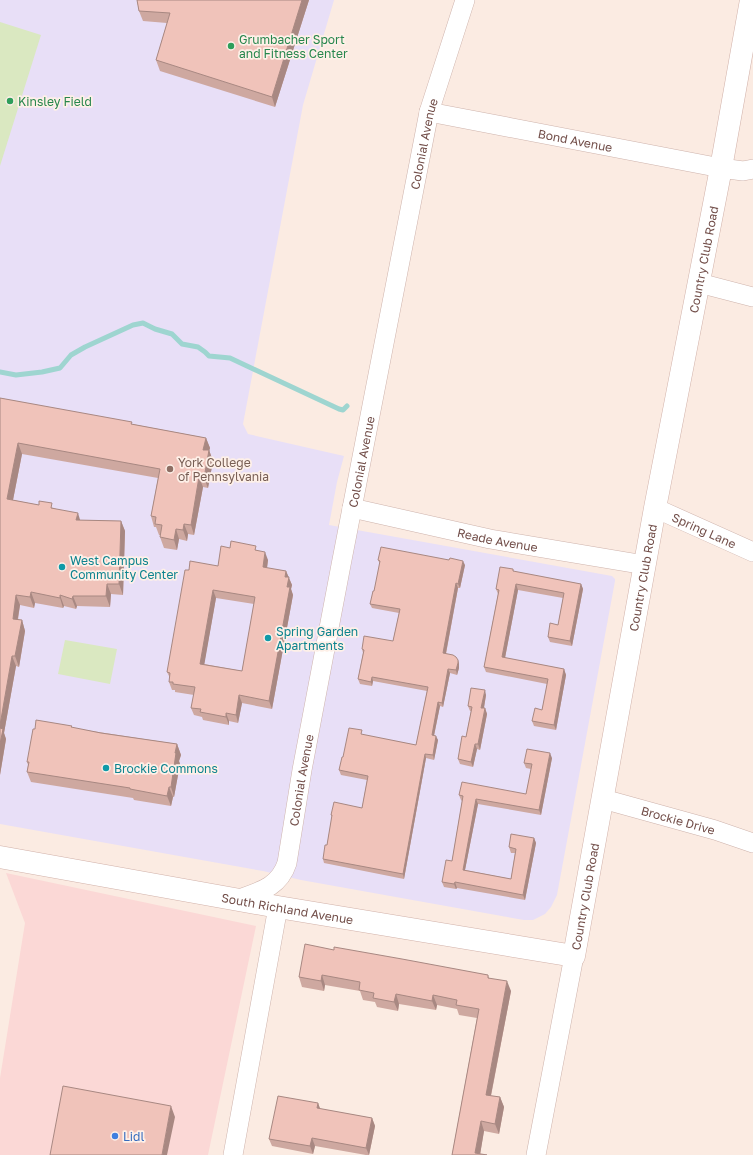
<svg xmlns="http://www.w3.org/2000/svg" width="753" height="1155" viewBox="0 0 753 1155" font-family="'Golos Text',sans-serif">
	<rect width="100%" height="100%" fill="#fbebe2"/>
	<path fill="#fbd8d6" d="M 6,873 L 256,926 L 208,1155 L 0,1155 L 0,1078 L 25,923 Z"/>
	<path fill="#e8dff7" d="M 0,0 L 334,0 L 303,105 L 243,424 L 248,434 L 344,456 L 337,482 L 329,525 L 612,576 L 615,579 L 615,581 L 557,895 L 551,907 L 545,914 L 533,920 L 524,920 L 301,880 L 263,871 L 0,824 Z"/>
	<path fill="#dae8c1" d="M 0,22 L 41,35 L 0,166 Z
		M 65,640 L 117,649 L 110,684 L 58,674 Z"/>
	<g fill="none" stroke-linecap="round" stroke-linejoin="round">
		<path stroke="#9ed5d0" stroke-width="5" d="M 0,372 L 16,375 L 42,372 L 60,368 L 71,355 L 85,347 L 133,325 L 143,323 L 155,329 L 172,334 L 182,344 L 198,347 L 205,352 L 209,356 L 230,358 L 339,409 L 343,410 L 347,406"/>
		<g stroke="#ceb3ac" stroke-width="20">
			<g id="minor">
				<path id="s1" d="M 429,112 L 721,168 L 743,171 L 753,169"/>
				<path d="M 699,283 L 753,297"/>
				<path id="s2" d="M 352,508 L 490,539 L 645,565"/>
				<path id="s3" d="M 655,508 L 753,552"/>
				<path id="s4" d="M 603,799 L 715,830 L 753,843"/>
				<path id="s5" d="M 236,900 C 258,892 279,888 287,863 L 302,770 L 341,565 L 429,112 L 465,0"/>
				<path d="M 233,1155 L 278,907"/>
				<path d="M 536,1155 L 574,956"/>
			</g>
		</g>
		<g stroke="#d1b1a9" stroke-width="23">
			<g id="secondary">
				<path id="s6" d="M 0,857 L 278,907 L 574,956 L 655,508 L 721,168 L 751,0"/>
			</g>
		</g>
		<use href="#minor" stroke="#fff" stroke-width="19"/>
		<use href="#secondary" stroke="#fff" stroke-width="22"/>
	</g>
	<path fill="#cea8a0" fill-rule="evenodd" d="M 137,0 L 309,0 L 275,107 L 160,71 L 156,60 L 167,23 L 143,21 L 139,11 Z
		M 0,398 L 132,424 L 206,438 L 210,448 L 209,450 L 213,461 L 208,488 L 203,487 L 194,535 L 188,534 L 187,541 L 179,539 L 177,550 L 164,548 L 160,537 L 160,535 L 159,535 L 156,527 L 154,527 L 151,516 L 158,478 L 22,454 L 13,500 L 54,508 L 80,520 L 121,521 L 125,531 L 123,595 L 111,594 L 110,607 L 77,606 L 76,609 L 64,606 L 63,608 L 35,603 L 34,608 L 20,605 L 18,620 L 22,620 L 25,631 L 19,667 L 16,666 L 4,733 L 6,739 L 0,775 Z
		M 230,548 L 257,550 L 268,560 L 267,568 L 286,571 L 292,585 L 291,589 L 293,595 L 272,709 L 242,703 L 238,723 L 229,721 L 229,725 L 203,720 L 202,717 L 194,715 L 191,708 L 194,695 L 175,692 L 175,690 L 172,690 L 169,682 L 170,678 L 167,672 L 189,570 L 218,566 ZM 216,598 L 254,604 L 242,671 L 204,664 Z
		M 378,560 L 465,565 L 460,588 L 458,588 L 446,654 L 458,660 L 459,664 L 459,668 L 457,675 L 450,673 L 443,707 L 440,706 L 434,736 L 438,740 L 434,760 L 426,758 L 404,879 L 324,863 L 323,859 L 327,845 L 332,817 L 331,815 L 362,808 L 367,780 L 341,775 L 339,770 L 343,757 L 363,735 L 416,745 L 427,691 L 373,681 L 372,686 L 360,684 L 358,679 L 363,653 L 362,649 L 393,641 L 399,613 L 372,608 L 370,604 L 374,591 L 380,564 Z
		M 513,569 L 514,572 L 581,584 L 583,589 L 572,646 L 550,642 L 548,637 L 558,625 L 563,598 L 518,590 L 505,658 L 564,669 L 566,675 L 556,730 L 534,726 L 532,721 L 542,710 L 547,684 L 486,672 L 484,667 L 498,594 L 496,589 Z
		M 486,695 L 484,708 L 485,708 L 487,714 L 480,750 L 477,749 L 473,767 L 460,764 L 458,759 L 466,737 L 471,711 L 470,711 L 468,706 Z
		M 72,728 L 177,744 L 181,755 L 179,761 L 180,764 L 174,797 L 173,797 L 171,806 L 134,800 L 133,798 L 31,782 L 27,772 L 28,765 L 27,762 Z
		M 552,758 L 541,815 L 478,804 L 465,870 L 511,879 L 515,853 L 511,853 L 509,847 L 534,838 L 536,843 L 525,900 L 457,888 L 456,889 L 444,887 L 442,882 L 452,861 L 462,801 L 461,800 L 459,795 L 526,794 L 531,769 L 526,768 L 524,763 Z
		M 334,950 L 488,975 L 489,978 L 511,991 L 491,1096 L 500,1097 L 504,1107 L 499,1134 L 484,1131 L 480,1154 L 452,1155 L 477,1018 L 459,1015 L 457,1009 L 437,1005 L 436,1010 L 399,1004 L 398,1011 L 377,1007 L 375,1002 L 363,1000 L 360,991 L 325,985 L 324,991 L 302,987 L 299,977 Z
		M 318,1103 L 320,1109 L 372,1118 L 375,1126 L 369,1155 L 366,1155 L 315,1146 L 313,1154 L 272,1146 L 269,1139 Z"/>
	<path fill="#a88882" d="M 302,0 L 309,0 L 275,107 L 272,97 Z
		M 206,438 L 210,448 L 207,460 L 203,450 Z
		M 18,443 L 22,454 L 11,510 L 7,499 Z
		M 209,450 L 213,461 L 208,488 L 204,478 Z
		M 199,477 L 203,487 L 194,535 L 191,525 Z
		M 78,513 L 81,523 L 76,520 Z
		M 121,521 L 125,531 L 123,595 L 119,584 Z
		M 184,524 L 188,534 L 187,541 L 183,530 Z
		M 176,529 L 179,539 L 177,550 L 174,540 Z
		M 265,552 L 268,560 L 266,575 L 263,567 Z
		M 463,561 L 465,565 L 460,588 L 458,584 Z
		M 286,571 L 292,585 L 291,589 L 293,595 L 272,709 L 269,701 Z
		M 456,583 L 458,588 L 445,658 L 443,653 Z
		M 107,584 L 111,594 L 110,607 L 106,596 Z
		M 516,584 L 518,590 L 504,663 L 502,657 Z
		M 581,584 L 583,589 L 572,646 L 570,641 Z
		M 213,590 L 216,598 L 203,672 L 200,664 Z
		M 31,592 L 35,603 L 34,608 L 30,597 Z
		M 16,595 L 20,605 L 16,629 L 13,619 Z
		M 60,595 L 64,606 L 63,608 L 60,598 Z
		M 73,596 L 77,606 L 76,609 L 72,599 Z
		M 22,620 L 25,631 L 19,667 L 15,656 Z
		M 12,656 L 16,666 L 4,733 L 6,739 L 0,775 L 0,725 Z
		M 458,660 L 459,664 L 459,668 L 457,675 L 456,670 Z
		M 448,669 L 450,673 L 443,707 L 442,703 Z
		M 564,669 L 566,675 L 556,730 L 554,725 Z
		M 372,677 L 373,681 L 372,686 L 371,682 Z
		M 485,690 L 486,695 L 483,713 L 481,708 Z
		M 239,695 L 242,703 L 238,723 L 236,715 Z
		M 438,702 L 440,706 L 433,740 L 432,735 Z
		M 485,708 L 487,714 L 480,750 L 478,744 Z
		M 226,713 L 229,721 L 229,725 L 226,717 Z
		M 436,736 L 438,740 L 434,760 L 433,755 Z
		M 177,744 L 181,755 L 179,761 L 180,764 L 174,797 L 171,787 L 175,753 Z
		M 475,744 L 477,749 L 473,767 L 471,762 Z
		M 550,753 L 552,758 L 541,815 L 539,810 Z
		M 425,754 L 426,758 L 404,879 L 403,874 Z
		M 169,787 L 173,797 L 171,806 L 167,796 Z
		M 476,799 L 478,804 L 464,875 L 463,870 Z
		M 534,838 L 536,843 L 525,900 L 523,895 Z
		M 455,882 L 457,888 L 456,889 L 454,884 Z
		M 322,975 L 325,985 L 324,991 L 321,981 Z
		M 507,981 L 511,991 L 489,1105 L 486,1095 Z
		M 396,994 L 399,1004 L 398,1011 L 394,1002 Z
		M 433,995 L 437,1005 L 436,1010 L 432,1001 Z
		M 500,1097 L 504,1107 L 499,1134 L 495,1124 Z
		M 318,1103 L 321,1111 L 317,1108 Z
		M 171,1106 L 175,1117 L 167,1155 L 162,1155 Z
		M 372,1118 L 375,1126 L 369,1155 L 366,1148 Z
		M 481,1121 L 484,1131 L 480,1155 L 475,1153 Z
		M 312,1138 L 315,1146 L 313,1154 L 310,1146 Z"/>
	<path fill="#f0c3ba" stroke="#a88882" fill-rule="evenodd" d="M 137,0 L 302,0 L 272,97 L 156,60 L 170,13 L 139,11 Z
		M 0,398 L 132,422 L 131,424 L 206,438 L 203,450 L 209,450 L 204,478 L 199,477 L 191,525 L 184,524 L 183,530 L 176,529 L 174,540 L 160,537 L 162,525 L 155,524 L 156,517 L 151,516 L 160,469 L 18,443 L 7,499 L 39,505 L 39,501 L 52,503 L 51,508 L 78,513 L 76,520 L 121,521 L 119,584 L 107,584 L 106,596 L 73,596 L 72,599 L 60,595 L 60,598 L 31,592 L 30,597 L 16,595 L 13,619 L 22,620 L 15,656 L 12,656 L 0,725 Z
		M 231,541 L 256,546 L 255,550 L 265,552 L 263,567 L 286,571 L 285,577 L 289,577 L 287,587 L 290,587 L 269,701 L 239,695 L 236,715 L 226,713 L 226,717 L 200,712 L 201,709 L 191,708 L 195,687 L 173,684 L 173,682 L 169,682 L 170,673 L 167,672 L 185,570 L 189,570 L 190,561 L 218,566 L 221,546 L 230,548 ZM 213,590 L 255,597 L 242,671 L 200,664 Z
		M 381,547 L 449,560 L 450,558 L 463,561 L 458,584 L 456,583 L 443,653 L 453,655 L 456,657 L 458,660 L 458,663 L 456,670 L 448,669 L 442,703 L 438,702 L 432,735 L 436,736 L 433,755 L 425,754 L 403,874 L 323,859 L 325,845 L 327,845 L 332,815 L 331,815 L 334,802 L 362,808 L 368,776 L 339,770 L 342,757 L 343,757 L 349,728 L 362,730 L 361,734 L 416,745 L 428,687 L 372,677 L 371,682 L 358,679 L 364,650 L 362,649 L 364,636 L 393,641 L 400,609 L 370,604 L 373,591 L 374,591 L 380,561 L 378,560 Z
		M 500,567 L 513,569 L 513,571 L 581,584 L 570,641 L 548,637 L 550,623 L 558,625 L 564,593 L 516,584 L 502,657 L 564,669 L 554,725 L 532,721 L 535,708 L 542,710 L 548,679 L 484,667 L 499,590 L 496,589 Z
		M 471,688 L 485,690 L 481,708 L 485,708 L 478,744 L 475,744 L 471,762 L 458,759 L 462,736 L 466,737 L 472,707 L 468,706 Z
		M 36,720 L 72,726 L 71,727 L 101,733 L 177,744 L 175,753 L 176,753 L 171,787 L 169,787 L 167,796 L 130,789 L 130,788 L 27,772 L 29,762 L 27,762 L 33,729 L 35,729 Z
		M 0,728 L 3,729 L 0,744 Z
		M 527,749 L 550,753 L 539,810 L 476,799 L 463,870 L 511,879 L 516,849 L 509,847 L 511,834 L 534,838 L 523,895 L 455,882 L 454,884 L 442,882 L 446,860 L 452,861 L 463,796 L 459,795 L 462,782 L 526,794 L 532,764 L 524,763 Z
		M 305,944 L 334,950 L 334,947 L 402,959 L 488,975 L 488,978 L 507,981 L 486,1095 L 500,1097 L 495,1124 L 481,1121 L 475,1153 L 487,1155 L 452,1155 L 479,1009 L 456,1005 L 457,1000 L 433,995 L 432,1001 L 396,994 L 394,1002 L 373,998 L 374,993 L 359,990 L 360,982 L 322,975 L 321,981 L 299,977 Z
		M 63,1086 L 171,1106 L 162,1155 L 50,1155 Z
		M 278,1096 L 318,1103 L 317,1108 L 372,1118 L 366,1148 L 312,1138 L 310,1146 L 269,1139 Z"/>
	<g fill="#2e9e5b" stroke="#fef0e8" stroke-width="1.5">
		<circle cx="231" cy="46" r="4"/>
		<circle cx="10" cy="101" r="4"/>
	</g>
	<circle fill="#8d6e63" stroke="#fef0e8" stroke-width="1.5" cx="170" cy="469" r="4"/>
	<g fill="#0f9aa8" stroke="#fef0e8" stroke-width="1.5">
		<circle cx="62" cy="567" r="4"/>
		<circle cx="268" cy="638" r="4"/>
		<circle cx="106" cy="768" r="4"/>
	</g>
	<circle fill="#3f7fe0" stroke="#fef0e8" stroke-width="1.5" cx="115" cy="1136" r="4"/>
	<g text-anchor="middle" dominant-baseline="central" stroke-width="3.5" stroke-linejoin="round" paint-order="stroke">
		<g font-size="12" fill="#27864d" stroke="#fef0e8" text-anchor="start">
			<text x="239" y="39">Grumbacher Sport<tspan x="239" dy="14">and Fitness Center</tspan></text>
			<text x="18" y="101">Kinsley Field</text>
		</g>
		<g font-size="12" fill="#724e49" stroke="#fef0e8">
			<text stroke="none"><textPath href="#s1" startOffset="149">Bond Avenue</textPath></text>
			<text stroke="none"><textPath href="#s5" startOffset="798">Colonial Avenue</textPath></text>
			<text stroke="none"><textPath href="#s6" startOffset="1291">Country Club Road</textPath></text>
			<text stroke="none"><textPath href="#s5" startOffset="474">Colonial Avenue</textPath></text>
			<text stroke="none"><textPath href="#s3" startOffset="54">Spring Lane</textPath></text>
			<text stroke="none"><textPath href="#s2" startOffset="149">Reade Avenue</textPath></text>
			<text stroke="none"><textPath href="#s6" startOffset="967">Country Club Road</textPath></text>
			<text stroke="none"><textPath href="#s5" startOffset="150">Colonial Avenue</textPath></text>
			<text stroke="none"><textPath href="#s4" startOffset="78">Brockie Drive</textPath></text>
			<text stroke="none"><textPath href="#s6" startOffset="643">Country Club Road</textPath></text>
			<text stroke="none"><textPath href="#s6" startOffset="292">South Richland Avenue</textPath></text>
		</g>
		<g font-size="12" fill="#785e54" stroke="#fef0e8" text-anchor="start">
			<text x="178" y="462">York College<tspan x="178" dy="14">of Pennsylvania</tspan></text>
		</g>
		<g font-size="12" fill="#0d838f" stroke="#fef0e8" text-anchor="start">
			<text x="70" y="560">West Campus<tspan x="70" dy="14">Community Center</tspan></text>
			<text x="276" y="631">Spring Garden<tspan x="276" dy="14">Apartments</tspan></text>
			<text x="114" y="768">Brockie Commons</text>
		</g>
		<g font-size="12" fill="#366cbe" stroke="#fef0e8" text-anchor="start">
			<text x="123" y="1136">Lidl</text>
		</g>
	</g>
</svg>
